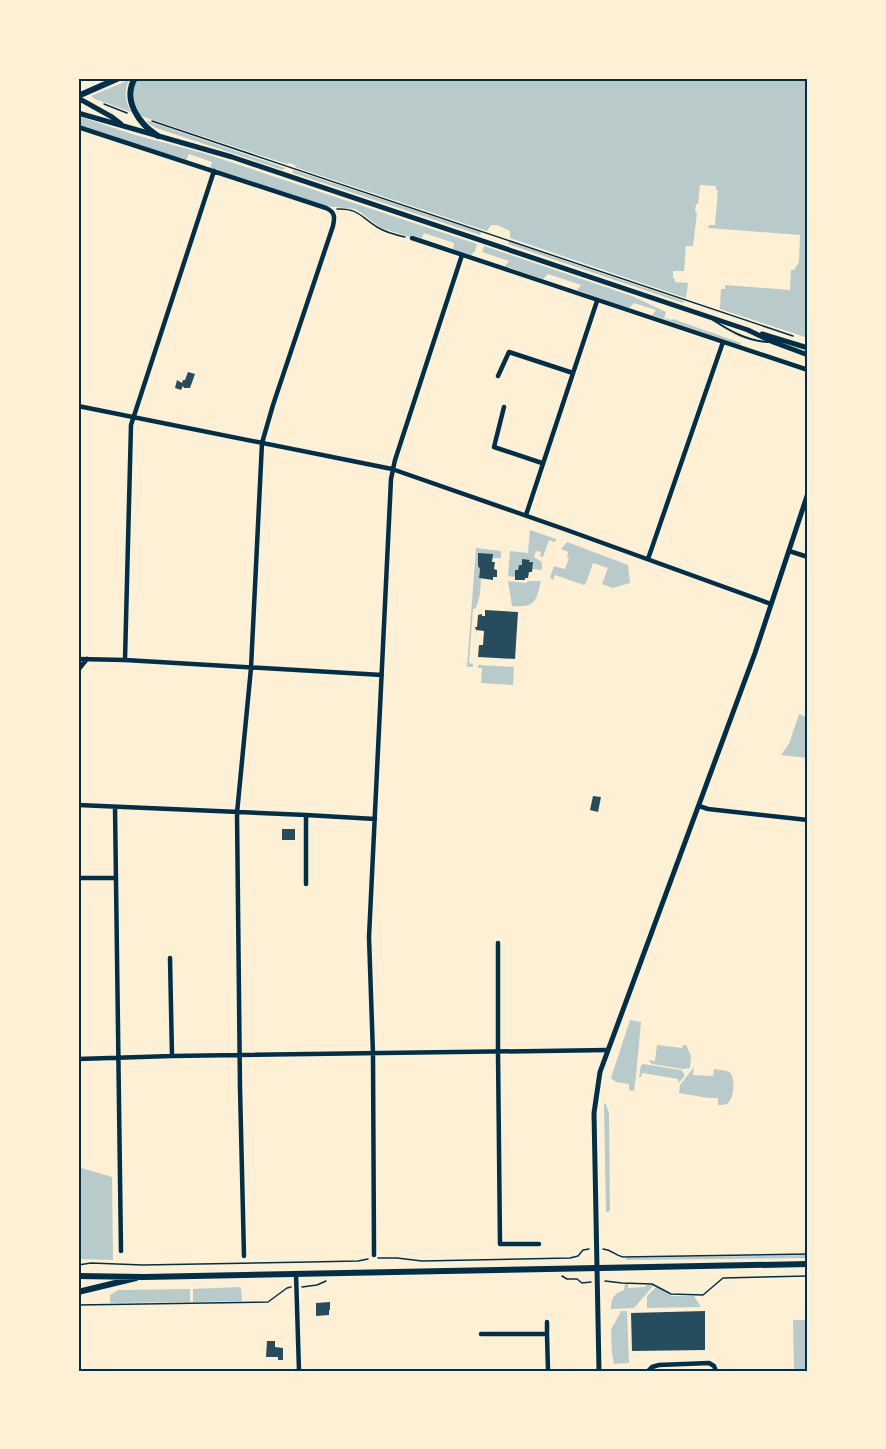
<svg xmlns="http://www.w3.org/2000/svg" width="886" height="1449" viewBox="0 0 886 1449" font-family="Lato,sans-serif">
	<rect width="100%" height="100%" fill="#fdf0d5"/>
	<path fill="#b9caca" d="M 138,78 L 808,78 L 808,338 L 720,309 L 721,289 L 725,289 L 725,285 L 790,290 L 791,270 L 794,270 L 799,262 L 800,235 L 708,228 L 709,225 L 715,225 L 718,190 L 716,190 L 716,186 L 700,185 L 698,204 L 696,204 L 695,212 L 697,213 L 693,246 L 686,246 L 684,271 L 673,271 L 673,278 L 675,279 L 675,282 L 688,283 L 686,298 L 510,238 L 510,231 L 497,225 L 491,225 L 487,231 L 295,167 L 295,165 L 288,163 L 287,164 L 141,116 C 134,103 130,91 138,78 Z
		M 129,80 C 124,91 125,101 131,112 L 95,99 L 91,96 Z
		M 78,116 L 135,135 L 203,153 L 477,244 L 475,251 L 471,255 L 453,249 L 454,243 L 424,233 L 422,238 L 411,235 L 410,237 L 381,228 L 360,212 L 355,209 L 325,206 L 210,168 L 212,162 L 189,154 L 186,160 L 78,125 Z
		M 148,121 L 285,168 L 283,170 L 156,128 L 146,122 Z
		M 293,170 L 481,232 L 480,235 L 293,173 Z
		M 509,242 L 684,301 L 683,303 L 508,244 Z
		M 484,246 L 632,296 L 666,312 L 664,318 L 672,320 L 673,319 L 741,343 L 740,345 L 652,315 L 656,310 L 634,303 L 629,308 L 577,290 L 581,285 L 548,274 L 543,279 L 505,266 L 509,261 L 482,252 Z
		M 530,530 L 556,539 L 555,542 L 549,540 L 543,557 L 540,556 L 541,552 L 536,551 L 534,557 L 542,562 L 542,570 L 532,569 L 533,562 L 522,560 L 522,565 L 519,565 L 518,570 L 515,570 L 515,577 L 508,576 L 510,551 L 528,553 Z
		M 567,542 L 628,565 L 630,583 L 613,588 L 602,584 L 608,568 L 593,563 L 586,583 L 584,585 L 555,575 L 553,580 L 550,577 L 554,566 L 565,569 L 569,558 L 567,557 L 568,552 L 561,549 Z
		M 476,548 L 501,551 L 501,558 L 492,558 L 478,554 L 478,566 L 480,569 L 479,578 L 481,579 L 480,594 L 476,608 L 473,609 L 469,663 L 473,664 L 473,667 L 467,667 Z
		M 508,581 L 526,583 L 528,581 L 541,581 C 536,602 535,608 512,606 Z
		M 478,665 L 514,667 L 513,685 L 481,683 L 482,668 L 478,668 Z
		M 799,714 L 808,718 L 808,758 L 781,755 L 789,744 Z
		M 630,1020 L 641,1022 L 636,1076 L 634,1091 L 629,1090 L 629,1084 L 616,1082 L 611,1078 Z
		M 657,1045 L 682,1048 L 683,1045 L 686,1045 L 691,1056 L 690,1068 L 683,1069 L 652,1064 L 648,1060 L 655,1061 Z
		M 643,1064 L 681,1070 L 685,1075 L 679,1083 L 678,1079 L 642,1073 L 641,1077 L 639,1077 L 641,1065 Z
		M 694,1067 L 693,1075 L 713,1076 L 714,1069 C 719,1070 725,1070 729,1072 C 736,1076 734,1099 728,1103 C 726,1105 721,1105 718,1105 L 718,1098 L 708,1098 L 679,1093 L 680,1085 Z
		M 604,1104 L 606,1104 L 609,1113 L 610,1211 L 606,1212 Z
		M 78,1167 L 112,1177 L 113,1260 L 78,1259 Z
		M 808,1255 L 808,1258 L 626,1260 L 626,1258 Z
		M 625,1284 L 628,1284 L 628,1288 L 645,1287 L 646,1285 L 654,1285 L 634,1308 L 611,1309 C 611,1298 614,1293 624,1290 Z
		M 240,1287 L 241,1289 L 242,1301 L 193,1302 L 193,1289 Z
		M 656,1287 L 672,1296 L 694,1296 L 701,1307 L 647,1308 L 647,1296 Z
		M 190,1289 L 190,1302 L 110,1303 L 110,1295 L 118,1290 Z
		M 621,1311 L 627,1311 L 629,1363 L 614,1364 L 612,1353 L 611,1330 Z
		M 793,1320 L 805,1320 L 808,1322 L 808,1371 L 794,1371 Z"/>
	<path fill="#264d5e" d="M 188,372 L 195,374 L 190,388 L 184,388 L 183,386 L 181,390 L 175,388 L 177,380 L 182,383 L 183,380 L 185,380 Z
		M 478,553 L 493,554 L 492,562 L 495,562 L 494,569 L 497,570 L 497,577 L 493,577 L 493,580 L 479,578 L 480,569 L 478,566 Z
		M 522,559 L 530,560 L 529,562 L 533,562 L 532,572 L 529,572 L 528,578 L 525,578 L 525,580 L 515,580 L 515,570 L 518,570 L 519,565 L 522,565 Z
		M 485,610 L 518,612 L 515,659 L 478,657 L 479,645 L 483,645 L 484,631 L 476,630 L 475,627 L 477,627 L 478,615 L 482,614 L 482,616 L 485,616 Z
		M 593,796 L 601,797 L 598,812 L 590,810 Z
		M 282,829 L 295,829 L 295,840 L 282,840 Z
		M 330,1302 L 330,1310 L 329,1310 L 329,1315 L 316,1316 L 316,1303 Z
		M 705,1311 L 705,1350 L 632,1351 L 631,1313 Z
		M 267,1341 L 275,1341 L 275,1347 L 283,1348 L 283,1360 L 278,1360 L 278,1357 L 266,1357 Z"/>
	<g fill="none" stroke-linecap="round" stroke-linejoin="round">
		<path stroke="#003049" stroke-width="1.5" d="M 104,104 L 127,113
			M 152,121 L 793,336
			M 337,209 C 358,208 361,217 377,227 C 385,232 396,235 405,237
			M 603,1249 C 613,1250 614,1255 623,1257 L 808,1254
			M 378,1258 L 397,1258 L 422,1261 L 570,1258 L 578,1256 L 583,1250 L 589,1249
			M 78,1265 L 91,1263 L 143,1265 L 309,1262 L 358,1261 L 368,1259
			M 562,1276 L 567,1279 L 577,1279 L 582,1283 L 591,1282
			M 605,1281 L 622,1283 L 652,1284 L 671,1294 L 703,1295 L 723,1278 L 808,1276
			M 302,1287 L 317,1285 L 326,1281
			M 78,1305 L 268,1302 L 287,1288 L 291,1287"/>
		<path stroke="#003049" stroke-width="2" d="M 713,320 C 730,331 747,341 768,342"/>
		<path stroke="#003049" stroke-width="4.5" d="M 78,127 L 326,208 C 335,212 335,217 333,226 L 273,405 L 262,443 L 251,668 L 237,813 L 240,1088 L 244,1256
			M 412,238 L 808,370
			M 498,376 L 509,352 L 573,373
			M 78,406 L 392,469 L 564,529 L 771,604
			M 504,407 L 494,447 L 542,463
			M 526,515 L 597,301
			M 789,551 L 808,557
			M 648,559 L 723,342
			M 78,659 L 125,660 L 382,675
			M 125,660 L 131,425 L 214,171
			M 78,670 L 87,659
			M 78,805 L 306,815 L 375,819
			M 699,806 L 708,809 L 808,820
			M 115,807 L 121,1251
			M 78,878 L 116,878
			M 306,884 L 306,815
			M 498,943 L 498,1053 L 500,1244 L 539,1244
			M 170,958 L 172,1056
			M 78,1059 L 172,1056 L 608,1050
			M 374,1255 L 373,1054 L 369,937 L 391,479 L 395,460 L 462,255
			M 296,1274 L 299,1371
			M 547,1322 L 547,1334
			M 481,1334 L 547,1334 L 548,1371
			M 648,1371 L 652,1367 L 659,1365 L 709,1363 L 714,1366 L 716,1371"/>
		<path stroke="#003049" stroke-width="5" d="M 78,98 L 112,117 L 121,124
			M 78,113 L 232,157 L 748,330 L 773,342 L 808,355
			M 762,334 L 808,348
			M 599,1371 L 594,1113 L 600,1072 L 755,653 L 808,493"/>
		<path stroke="#003049" stroke-width="6" d="M 135,78 C 122,100 139,124 158,136
			M 78,96 L 119,78
			M 78,1276 L 144,1277 L 808,1264
			M 78,1292 L 136,1278"/>
	</g>
	<rect width="886" height="1449" fill="none" stroke="#fdf0d5" stroke-width="159"/>
	<rect x="80" y="80" width="726" height="1290" fill="none" stroke="#003049" stroke-width="2"/>
</svg>
